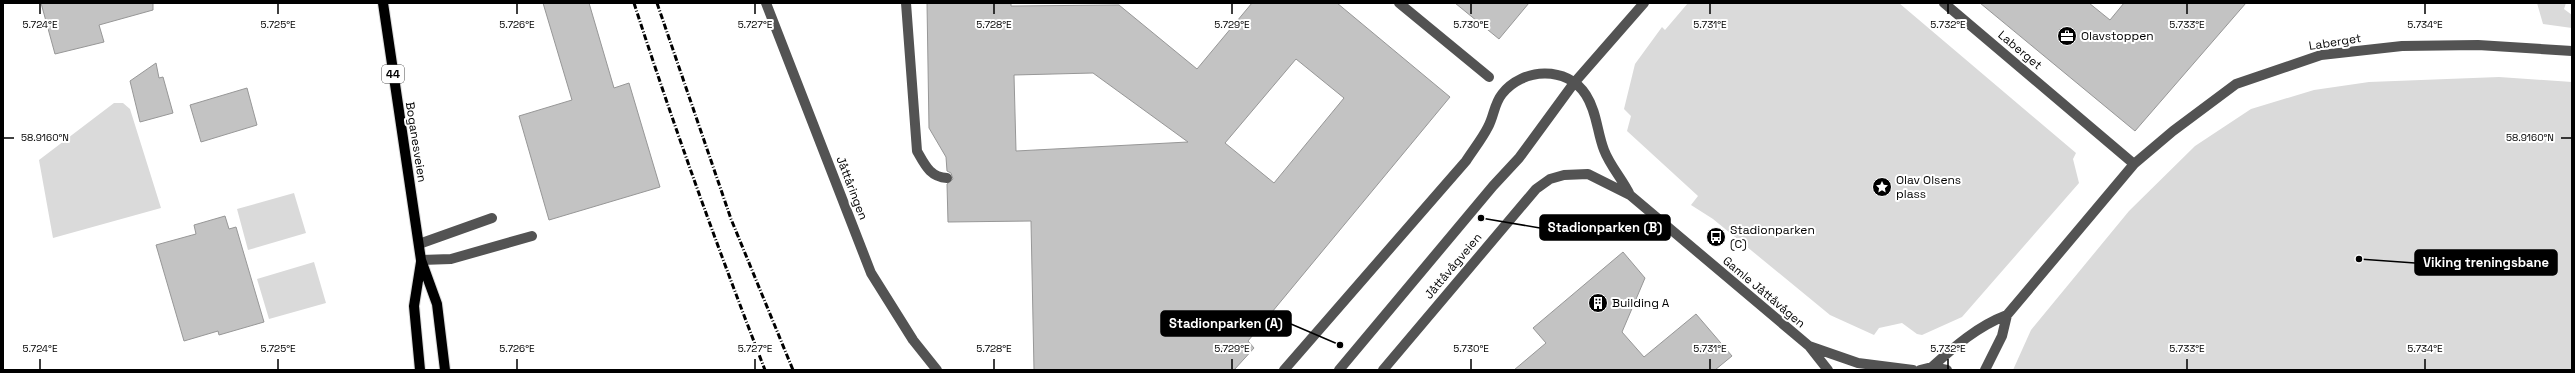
<svg xmlns="http://www.w3.org/2000/svg" width="2575" height="373" viewBox="0 0 2575 373" font-family="'Space Grotesk',sans-serif">
	<rect width="100%" height="100%" fill="#fff"/>
	<path fill="#dadada" d="M 1688,3 L 1899,3 L 2076,153 L 2073,159 L 2079,183 L 1962,317 L 1922,335 L 1917,334 L 1902,323 L 1879,328 L 1874,335 L 1830,315 L 1713,219 L 1691,205 L 1698,196 L 1627,131 L 1631,116 L 1624,109 L 1635,64 L 1662,27 L 1665,30 Z
		M 2537,3 L 2566,3 L 2564,9 L 2572,15 L 2572,28 L 2543,24 Z
		M 2499,77 L 2572,82 L 2572,370 L 2013,370 L 2031,330 L 2129,211 L 2195,146 L 2251,109 L 2314,90 L 2369,82 Z
		M 114,103 L 123,103 L 130,109 L 161,208 L 53,238 L 39,160 Z
		M 294,193 L 306,233 L 248,250 L 237,209 Z
		M 314,262 L 326,303 L 269,319 L 257,279 Z"/>
	<path fill="#c3c3c3" stroke="#979797" fill-rule="evenodd" d="M 41,3 L 153,3 L 153,10 L 99,25 L 104,42 L 55,54 Z
		M 543,3 L 589,3 L 614,88 L 629,83 L 660,187 L 549,220 L 519,116 L 572,100 Z
		M 927,3 L 1011,3 L 1011,6 L 1119,5 L 1197,69 L 1252,3 L 1337,3 L 1450,97 L 1248,341 L 1254,348 L 1234,370 L 1034,370 L 1031,221 L 948,222 L 947,184 L 953,179 L 951,173 L 947,171 L 946,157 L 929,128 ZM 1296,59 L 1344,98 L 1274,183 L 1225,143 ZM 1093,73 L 1188,142 L 1016,151 L 1014,75 Z
		M 1455,3 L 1529,3 L 1499,39 Z
		M 1980,3 L 2089,3 L 2110,20 L 2124,3 L 2246,3 L 2135,131 Z
		M 156,63 L 159,78 L 163,77 L 173,113 L 140,122 L 130,81 Z
		M 247,88 L 257,125 L 201,142 L 190,105 Z
		M 225,216 L 229,229 L 236,227 L 264,322 L 219,335 L 218,331 L 184,341 L 156,245 L 196,234 L 194,225 Z
		M 1623,252 L 1645,278 L 1622,332 L 1644,357 L 1696,314 L 1732,356 L 1715,370 L 1514,370 L 1546,343 L 1533,328 Z"/>
	<g fill="none" stroke-linecap="round" stroke-linejoin="round">
		<g stroke="#dbdbdb" stroke-width="12">
			<path id="major" d="M 383,3 L 421,260 L 437,304 L 445,370
				M 420,370 L 414,306 L 421,262"/>
		</g>
		<path stroke="#535353" stroke-width="10" d="M 766,3 L 871,273 L 913,340 L 937,370
			M 906,3 L 917,151 C 925,165 930,177 947,178
			M 1399,3 L 1489,77
			M 1944,3 L 2134,164
			M 419,244 L 492,218
			M 421,260 L 451,259 L 532,236
			M 1809,346 L 1858,363 L 1913,370
			M 1932,367 C 1955,346 1978,326 2007,315
			M 1284,370 L 1466,161 C 1473,150 1482,139 1488,127 C 1494,116 1494,104 1502,94 C 1522,68 1567,65 1586,95 C 1597,112 1597,132 1604,150 C 1610,166 1623,180 1630,195
			M 1339,370 L 1493,186 L 1519,158 L 1574,83 L 1644,3
			M 1383,370 L 1536,189 L 1550,179 L 1564,175 L 1588,174 L 1630,195 L 1809,346 L 1828,370
			M 1920,370 L 1932,367 L 1947,370
			M 1985,370 L 2002,336 L 2007,315 L 2134,164 L 2173,131 L 2236,84 L 2321,55 L 2402,46 L 2478,45 L 2572,51"/>
		<use href="#major" stroke="#000" stroke-width="10"/>
		<path stroke="#000" stroke-width="3" stroke-dasharray="6 2 1 2" stroke-linecap="butt" d="M 634,3 C 674,127 718,249 765,370
			M 657,3 L 731,219 L 793,370"/>
	</g>
	<path fill="none" stroke="#000" stroke-width="1.5" d="M 40,4 L 40,14M 278,4 L 278,14M 517,4 L 517,14M 755,4 L 755,14M 994,4 L 994,14M 1232,4 L 1232,14M 1471,4 L 1471,14M 1710,4 L 1710,14M 1948,4 L 1948,14M 2187,4 L 2187,14M 2425,4 L 2425,14M 4,138 L 14,138M 2561,138 L 2571,138M 40,359 L 40,369M 278,359 L 278,369M 517,359 L 517,369M 755,359 L 755,369M 994,359 L 994,369M 1232,359 L 1232,369M 1471,359 L 1471,369M 1710,359 L 1710,369M 1948,359 L 1948,369M 2187,359 L 2187,369M 2425,359 L 2425,369"/>
	<defs>
		<g id="office-disc" transform="scale(1)"><circle r="9.5" fill="#000" stroke="#fff"/><path d="M-6-3h4V-5.5h4V-3h4V5H-6ZM-1-4.5V-3h2v-1.5ZM-6 0V1H6V0Z" fill="#fff"/></g>
		<g id="sight-disc" transform="scale(1)"><circle r="9.5" fill="#000" stroke="#fff"/><path d="M0-6L1.8-2.2L6-1.7L2.9 1.2L3.7 5.4L0 3.3L-3.7 5.4L-2.9 1.2L-6-1.7L-1.8-2.2Z" fill="#fff"/></g>
		<g id="bus-disc" transform="scale(1)"><circle r="9.5" fill="#000" stroke="#fff"/><path d="M-5-6H5V4H4V6H2V4H-2V6H-4V4H-5ZM-3.5-4V0h7V-4ZM-3.5 1.2v1.5H-2V1.2ZM2 1.2v1.5H3.5V1.2Z" fill="#fff"/></g>
		<g id="building-disc" transform="scale(1)"><circle r="9.5" fill="#000" stroke="#fff"/><path d="M-4-6H4V6H1V3H-1V6H-4ZM-2.5-4.3h1.7v1.8h-1.7ZM.8-4.3h1.7v1.8H.8ZM-2.5-1h1.7V.8h-1.7ZM.8-1h1.7V.8H.8Z" fill="#fff"/></g>
	</defs>
	<g fill-rule="evenodd">
		<use href="#office-disc" x="2067" y="36"/>
		<use href="#sight-disc" x="1882" y="187"/>
		<use href="#bus-disc" x="1716" y="237"/>
		<use href="#building-disc" x="1598" y="303"/>
	</g>
	<g text-anchor="middle" dominant-baseline="central" stroke-width="4" stroke-linejoin="round" paint-order="stroke">
		<rect fill="#fff" stroke="#4c4c4c" stroke-width="1" x="382" y="65" width="22" height="18" rx="3"/>
		<g font-size="11" font-weight="bold" fill="#000">
			<text x="393" y="74">44</text>
		</g>
		<g font-size="12" fill="#000" stroke="#fff" text-anchor="start">
			<text x="2081" y="36">Olavstoppen</text>
			<text x="1896" y="180">Olav Olsens<tspan x="1896" dy="14">plass</tspan></text>
			<text x="1730" y="230">Stadionparken<tspan x="1730" dy="14">(C)</tspan></text>
			<text x="1612" y="303">Building A</text>
		</g>
		<g font-size="12" fill="#000" stroke="#fff">
			<text transform="translate(2335 42) rotate(-9)">Laberget</text>
			<text transform="translate(2020 50) rotate(40)">Laberget</text>
			<text transform="translate(416 142) rotate(81)">Boganesveien</text>
			<text transform="translate(852 188) rotate(69)">Jåttåringen</text>
			<text transform="translate(1453 266) rotate(-50)">Jåttåvågveien</text>
			<text transform="translate(1764 292) rotate(40)">Gamle Jåttåvågen</text>
		</g>
	</g>
	<g font-size="10" text-anchor="middle" fill="#000" stroke="#fff" stroke-width="4" stroke-linejoin="round" paint-order="stroke">
		<text x="40" y="28">5.724°E</text>
		<text x="278" y="28">5.725°E</text>
		<text x="517" y="28">5.726°E</text>
		<text x="755" y="28">5.727°E</text>
		<text x="994" y="28">5.728°E</text>
		<text x="1232" y="28">5.729°E</text>
		<text x="1471" y="28">5.730°E</text>
		<text x="1710" y="28">5.731°E</text>
		<text x="1948" y="28">5.732°E</text>
		<text x="2187" y="28">5.733°E</text>
		<text x="2425" y="28">5.734°E</text>
		<text x="45" y="141">58.9160°N</text>
		<text x="2530" y="141">58.9160°N</text>
		<text x="40" y="352">5.724°E</text>
		<text x="278" y="352">5.725°E</text>
		<text x="517" y="352">5.726°E</text>
		<text x="755" y="352">5.727°E</text>
		<text x="994" y="352">5.728°E</text>
		<text x="1232" y="352">5.729°E</text>
		<text x="1471" y="352">5.730°E</text>
		<text x="1710" y="352">5.731°E</text>
		<text x="1948" y="352">5.732°E</text>
		<text x="2187" y="352">5.733°E</text>
		<text x="2425" y="352">5.734°E</text>
	</g>
	<path fill="none" stroke="#000" stroke-width="1.5" d="M1481 218L1540 228M2359 259L2415 263M1340 345L1291 324"/>
	<g fill="#000" stroke="#fff" stroke-width="1.5">
		<circle cx="1481" cy="218" r="4"/>
		<circle cx="2359" cy="259" r="4"/>
		<circle cx="1340" cy="345" r="4"/>
	</g>
	<g fill="#000" stroke="#000" stroke-width="1.5">
		<rect x="1540" y="215" width="130" height="25" rx="4"/>
		<rect x="2415" y="250" width="142" height="25" rx="4"/>
		<rect x="1161" y="311" width="130" height="25" rx="4"/>
	</g>
	<g font-size="13" text-anchor="middle" font-weight="bold" fill="#fff">
		<text x="1605" y="232">Stadionparken (B)</text>
		<text x="2486" y="267">Viking treningsbane</text>
		<text x="1226" y="328">Stadionparken (A)</text>
	</g>
	<rect width="2575" height="373" fill="none" stroke="#000000" stroke-width="8"/>
</svg>
